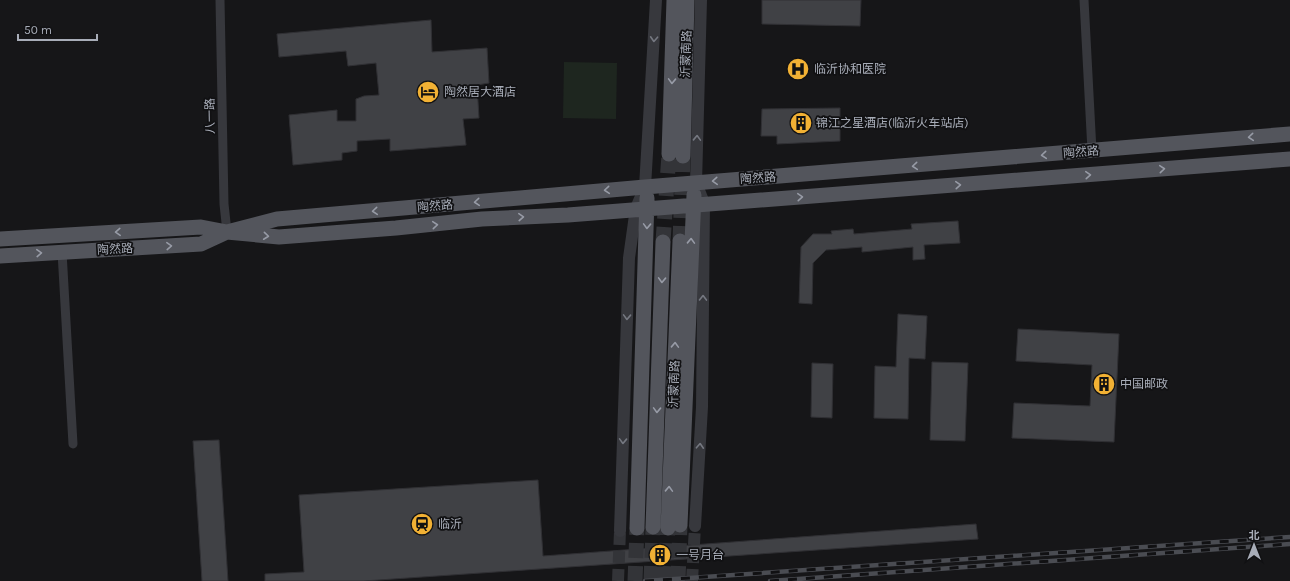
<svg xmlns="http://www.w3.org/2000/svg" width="1290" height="581" viewBox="0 0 1290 581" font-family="Karla,'Noto Sans SC',sans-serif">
	<rect width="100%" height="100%" fill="#161618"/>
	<path fill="#1e261f" d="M 564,62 L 617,63 L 616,119 L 563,118 Z"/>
	<path fill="#404145" stroke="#303034" d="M 762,0 L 861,0 L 860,26 L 762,24 Z
		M 431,20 L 432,52 L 487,48 L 489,83 L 477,85 L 479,118 L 463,119 L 466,145 L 390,151 L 390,139 L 357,141 L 357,151 L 342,153 L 342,160 L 293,165 L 289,115 L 337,110 L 337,121 L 356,121 L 356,99 L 364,96 L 379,95 L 376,63 L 348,66 L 346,51 L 279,57 L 277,34 Z
		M 840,108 L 840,141 L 777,144 L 777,136 L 761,136 L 762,109 Z
		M 958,221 L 960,243 L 924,245 L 925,259 L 913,260 L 913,247 L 862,252 L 862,247 L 826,250 L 813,263 L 812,304 L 799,303 L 801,247 L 813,234 L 832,234 L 831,231 L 853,229 L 854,234 L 912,229 L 911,224 Z
		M 898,314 L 927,316 L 925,359 L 909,358 L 908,419 L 874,418 L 875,366 L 896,367 Z
		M 1018,329 L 1119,334 L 1114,442 L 1012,438 L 1014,403 L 1090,406 L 1092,365 L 1016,361 Z
		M 932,362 L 968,363 L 965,441 L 930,440 Z
		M 812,363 L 833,364 L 832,418 L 811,417 Z
		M 219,440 L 228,581 L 202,581 L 193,441 Z
		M 538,480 L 543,556 L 976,524 L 978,539 L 364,581 L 265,581 L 265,574 L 304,572 L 299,495 Z"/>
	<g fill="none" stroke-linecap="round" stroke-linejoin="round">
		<path stroke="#333438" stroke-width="12" stroke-dasharray="12 6" stroke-linecap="butt" d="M 618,581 L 620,531
			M 692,581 L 695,526"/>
		<path stroke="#333438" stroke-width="15" stroke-dasharray="15 8" stroke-linecap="butt" d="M 680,241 L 683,156
			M 663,242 L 669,154
			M 635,581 L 637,528
			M 651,581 L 653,527
			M 665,581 L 668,528
			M 678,581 L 680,525"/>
		<path stroke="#37383d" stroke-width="9" d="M 220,0 L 224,204 L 227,232
			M 1084,0 L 1092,151
			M 62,252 L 73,444"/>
		<path stroke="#37383d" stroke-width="12" d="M 695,526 L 702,407 L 704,203 L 696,183 L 701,0
			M 620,531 L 629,258 L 636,208 L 645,187 L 656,0"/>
		<path stroke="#53555c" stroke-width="15" d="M 669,154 L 674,0
			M 683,156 L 687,0
			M 0,239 L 201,227 L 227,232 L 279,237 L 396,228 L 482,219 L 568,215 L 1290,159
			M 0,256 L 201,244 L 227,232 L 277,219 L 645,187 L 1290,134
			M 680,525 L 694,195
			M 653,527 L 663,242
			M 637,528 L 647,198
			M 668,528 L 680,241"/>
		<g stroke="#4a4c52" stroke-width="4.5">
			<path id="rail" d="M 645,581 L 1290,537
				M 770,581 L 1290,544"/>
		</g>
		<use href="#rail" stroke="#111113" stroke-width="3" stroke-dasharray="9" stroke-linecap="butt"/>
	</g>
	<defs><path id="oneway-chevron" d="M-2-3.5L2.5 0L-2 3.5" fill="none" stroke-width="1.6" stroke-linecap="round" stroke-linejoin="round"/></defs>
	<g stroke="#757881">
		<use href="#oneway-chevron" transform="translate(654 39) rotate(93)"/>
		<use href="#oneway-chevron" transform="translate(697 138) rotate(-88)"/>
		<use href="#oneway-chevron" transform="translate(703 298) rotate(-89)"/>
		<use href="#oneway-chevron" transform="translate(627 317) rotate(92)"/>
		<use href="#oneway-chevron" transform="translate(623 441) rotate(92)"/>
		<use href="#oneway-chevron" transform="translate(700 446) rotate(-87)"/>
	</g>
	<g stroke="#979ba6">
		<use href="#oneway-chevron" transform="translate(672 81) rotate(92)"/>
		<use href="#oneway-chevron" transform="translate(1251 137) rotate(175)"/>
		<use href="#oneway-chevron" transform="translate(1044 155) rotate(175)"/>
		<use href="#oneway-chevron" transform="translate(915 166) rotate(175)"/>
		<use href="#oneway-chevron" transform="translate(1162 169) rotate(-5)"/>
		<use href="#oneway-chevron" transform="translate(1088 175) rotate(-4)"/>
		<use href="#oneway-chevron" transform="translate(715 181) rotate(176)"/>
		<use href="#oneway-chevron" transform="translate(958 185) rotate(-4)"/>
		<use href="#oneway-chevron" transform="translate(607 190) rotate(175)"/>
		<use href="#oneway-chevron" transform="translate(800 197) rotate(-4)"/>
		<use href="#oneway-chevron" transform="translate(477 202) rotate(175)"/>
		<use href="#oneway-chevron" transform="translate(375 211) rotate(175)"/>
		<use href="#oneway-chevron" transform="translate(521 217) rotate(-3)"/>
		<use href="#oneway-chevron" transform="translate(435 225) rotate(-5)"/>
		<use href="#oneway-chevron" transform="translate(647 226) rotate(92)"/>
		<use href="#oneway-chevron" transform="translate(118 232) rotate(177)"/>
		<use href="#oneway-chevron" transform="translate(266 236) rotate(6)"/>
		<use href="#oneway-chevron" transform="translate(691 241) rotate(-88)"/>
		<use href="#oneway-chevron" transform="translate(169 246) rotate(-3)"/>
		<use href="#oneway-chevron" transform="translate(39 253) rotate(-3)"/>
		<use href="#oneway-chevron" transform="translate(662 280) rotate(92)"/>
		<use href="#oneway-chevron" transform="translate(675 345) rotate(-88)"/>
		<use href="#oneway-chevron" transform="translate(657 410) rotate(92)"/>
		<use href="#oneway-chevron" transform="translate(669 489) rotate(-88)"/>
	</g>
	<defs>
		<g id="hospital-disc" transform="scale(1.15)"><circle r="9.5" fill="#f2b134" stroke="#111113"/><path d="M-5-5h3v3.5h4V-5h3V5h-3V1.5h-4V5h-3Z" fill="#111"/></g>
		<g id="hotel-disc" transform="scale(1.15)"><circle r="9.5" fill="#f2b134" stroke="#111113"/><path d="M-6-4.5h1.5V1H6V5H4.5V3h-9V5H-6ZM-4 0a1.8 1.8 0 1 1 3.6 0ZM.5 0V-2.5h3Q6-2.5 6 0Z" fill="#111"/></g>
		<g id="building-disc" transform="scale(1.15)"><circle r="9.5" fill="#f2b134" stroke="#111113"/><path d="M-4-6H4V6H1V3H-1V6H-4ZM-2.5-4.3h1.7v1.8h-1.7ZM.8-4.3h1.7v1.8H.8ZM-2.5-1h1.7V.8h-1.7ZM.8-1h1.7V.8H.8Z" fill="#111"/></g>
		<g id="station-disc" transform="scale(1.15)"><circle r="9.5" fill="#f2b134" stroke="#111113"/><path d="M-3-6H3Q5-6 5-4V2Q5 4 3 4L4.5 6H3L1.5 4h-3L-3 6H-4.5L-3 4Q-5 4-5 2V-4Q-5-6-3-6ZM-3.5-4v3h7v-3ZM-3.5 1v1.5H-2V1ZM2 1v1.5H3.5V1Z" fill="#111"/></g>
	</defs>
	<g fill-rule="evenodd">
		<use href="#hospital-disc" x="798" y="69"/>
		<use href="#hotel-disc" x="428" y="92"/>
		<use href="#building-disc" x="801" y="123"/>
		<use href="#building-disc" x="1104" y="384"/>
		<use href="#station-disc" x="422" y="524"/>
		<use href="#building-disc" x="660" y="555"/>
	</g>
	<g text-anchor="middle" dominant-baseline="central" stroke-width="3.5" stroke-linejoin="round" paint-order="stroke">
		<g font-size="12" fill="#a8adb8" stroke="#111113">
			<text transform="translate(686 54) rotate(-88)">沂蒙南路</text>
			<text transform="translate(210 116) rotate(-91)">八一路</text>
			<text transform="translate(1081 152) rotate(-5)">陶然路</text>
			<text transform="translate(758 178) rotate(-4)">陶然路</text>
			<text transform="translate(435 206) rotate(-5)">陶然路</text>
			<text transform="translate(115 249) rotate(-3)">陶然路</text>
			<text transform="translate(674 384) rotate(-88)">沂蒙南路</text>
		</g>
		<g font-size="12" fill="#a8adb8" stroke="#111113" text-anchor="start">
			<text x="814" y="69">临沂协和医院</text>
			<text x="444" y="92">陶然居大酒店</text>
			<text x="816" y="123">锦江之星酒店(临沂火车站店)</text>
			<text x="1120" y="384">中国邮政</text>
			<text x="438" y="524">临沂</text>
			<text x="676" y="555">一号月台</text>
		</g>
	</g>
	<g transform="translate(1254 545)" stroke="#111113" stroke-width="3" paint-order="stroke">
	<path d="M0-3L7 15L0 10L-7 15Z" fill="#a8adb8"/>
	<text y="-6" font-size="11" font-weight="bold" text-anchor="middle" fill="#a8adb8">北</text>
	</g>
	<path d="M18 34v6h79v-6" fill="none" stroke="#a8adb8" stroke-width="2"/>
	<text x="24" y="34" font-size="12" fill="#a8adb8" stroke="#111113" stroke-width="3" paint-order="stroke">50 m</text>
</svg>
